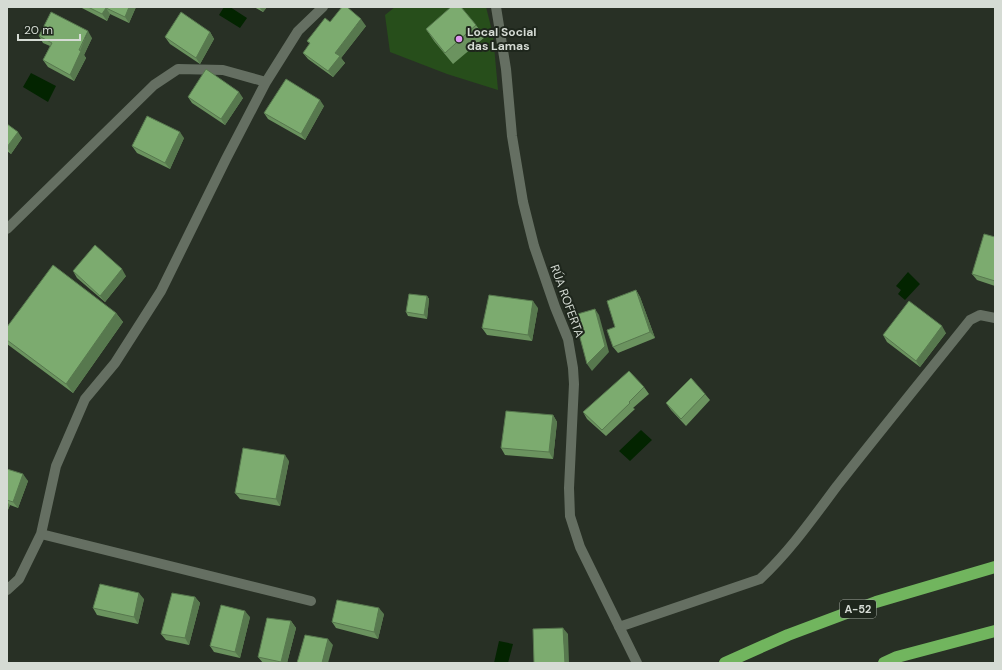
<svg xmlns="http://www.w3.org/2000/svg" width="1002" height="670" viewBox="0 0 1002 670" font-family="'DM Sans',sans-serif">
	<rect width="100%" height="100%" fill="#283025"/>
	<path fill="#274e1b" d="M 395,7 L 486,7 L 493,35 L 498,90 L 447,74 L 390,52 L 385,15 Z"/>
	<path fill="#032400" d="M 224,7 L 230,7 L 247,18 L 240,28 L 219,15 Z
		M 31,73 L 56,86 L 48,102 L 23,87 Z
		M 908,272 L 920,284 L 905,300 L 898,294 L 901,290 L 896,286 Z
		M 641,430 L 652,440 L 630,461 L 619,451 Z
		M 499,641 L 513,644 L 508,663 L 494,663 Z"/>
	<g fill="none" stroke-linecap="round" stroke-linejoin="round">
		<path stroke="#656f62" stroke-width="10" d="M 496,7 L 506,69 L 512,136 L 523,202 L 534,246 L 555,307 L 568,339 L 573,368 L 574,384 L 569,488 L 570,516 L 580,547 L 637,663
			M 7,229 L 154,85 L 178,69 L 223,70 L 266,82
			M 41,534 L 311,601
			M 7,590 L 19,579 L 41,534 L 56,466 L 85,399 L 115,363 L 161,291 L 226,159 L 266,82 L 298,31 L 323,7
			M 619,627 L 760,579 C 790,551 813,518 837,486 C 881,430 926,375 970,320 L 980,315 L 995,318"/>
		<path stroke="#71b55e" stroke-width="12" d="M 725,663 L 788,635 L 876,602 L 995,567
			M 884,663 L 897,657 L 995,631"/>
	</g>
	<path fill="#6b935f" d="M 80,7 L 136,7 L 129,23 L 110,14 L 107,21 Z
		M 254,7 L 267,7 L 263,12 Z
		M 330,22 L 366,26 L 341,58 L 345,63 L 333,77 L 308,59 L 303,53 L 310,44 L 307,41 Z
		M 476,25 L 485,37 L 453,64 L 434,41 L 426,29 Z
		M 210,32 L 214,39 L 200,64 L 170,44 L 165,37 Z
		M 39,36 L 92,38 L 84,55 L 86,58 L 74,81 L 48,67 L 43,60 L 50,46 L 43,43 Z
		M 188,97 L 243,98 L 225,125 L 192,103 Z
		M 324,106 L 305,140 L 268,119 L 264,113 Z
		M 7,124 L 22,138 L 11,154 L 7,151 L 7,152 Z
		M 184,138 L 170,169 L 137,153 L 132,146 Z
		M 995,237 L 995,286 L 977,280 L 972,274 Z
		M 73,271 L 126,276 L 105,302 L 77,278 Z
		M 636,290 L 640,297 L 655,338 L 618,353 L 613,347 L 615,327 Z
		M 427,296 L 429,299 L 427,319 L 408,316 L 406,312 Z
		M 538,308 L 532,341 L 487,335 L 482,328 Z
		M 116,313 L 123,322 L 73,393 L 7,344 L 7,327 Z
		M 946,333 L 920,367 L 887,342 L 883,335 Z
		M 644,387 L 649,394 L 633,408 L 635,409 L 606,436 L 587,419 L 583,412 Z
		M 705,394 L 710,400 L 686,426 L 671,410 L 666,403 Z
		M 553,415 L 557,422 L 553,459 L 505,455 L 501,448 Z
		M 289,461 L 280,506 L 240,499 L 235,493 Z
		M 7,469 L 28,481 L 18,508 L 10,505 L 7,512 Z
		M 195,597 L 200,603 L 189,645 L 166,640 L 161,634 Z
		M 144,599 L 138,624 L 97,615 L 93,608 Z
		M 384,614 L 378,639 L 336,628 L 332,622 Z
		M 250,617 L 240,658 L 214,652 L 210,646 Z
		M 291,621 L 296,628 L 287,663 L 263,663 L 258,657 Z"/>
	<path fill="#57784e" d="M 129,7 L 136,7 L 129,23 L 125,17 Z
		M 259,7 L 267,7 L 263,12 Z
		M 106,8 L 110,14 L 107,21 L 102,14 Z
		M 361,19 L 366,26 L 341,58 L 345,63 L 333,77 L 328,71 L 335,53 Z
		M 88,31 L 92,38 L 84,55 L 86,58 L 74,81 L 70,75 Z
		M 210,32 L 214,39 L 200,64 L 196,58 Z
		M 239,92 L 243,98 L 225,125 L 221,119 Z
		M 320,100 L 324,106 L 305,140 L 301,134 Z
		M 18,132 L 22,138 L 11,154 L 7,147 Z
		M 180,132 L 184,138 L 170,169 L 165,163 Z
		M 122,269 L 126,276 L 105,302 L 100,296 Z
		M 636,290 L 640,297 L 655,338 L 650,332 Z
		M 427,296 L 429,299 L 427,319 L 424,315 Z
		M 533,301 L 538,308 L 532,341 L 528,335 Z
		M 595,309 L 599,315 L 609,352 L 592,371 L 587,364 Z
		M 116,313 L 123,322 L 73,393 L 66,384 Z
		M 942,326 L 946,333 L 920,367 L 916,361 Z
		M 553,415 L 557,422 L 553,459 L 549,452 Z
		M 285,455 L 289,461 L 280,506 L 276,499 Z
		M 23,474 L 28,481 L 18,508 L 13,502 Z
		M 7,502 L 10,505 L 7,512 Z
		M 139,593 L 144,599 L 138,624 L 134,617 Z
		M 195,597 L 200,603 L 189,645 L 185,638 Z
		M 379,608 L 384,614 L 378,639 L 374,632 Z
		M 245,611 L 250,617 L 240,658 L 235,652 Z
		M 291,621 L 296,628 L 287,663 L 282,663 L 281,662 Z
		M 563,628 L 568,634 L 569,663 L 565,663 Z
		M 328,639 L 333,645 L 328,663 L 322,663 Z"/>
	<path fill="#7cab6f" stroke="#57784e" d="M 88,7 L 129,7 L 125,17 L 106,8 L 102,14 Z
		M 342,7 L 347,7 L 361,19 L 335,53 L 340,56 L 328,71 L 303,53 L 310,43 L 307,41 L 325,18 L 330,22 Z
		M 451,7 L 461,7 L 476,25 L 445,53 L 426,29 Z
		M 51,12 L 88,31 L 79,50 L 81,51 L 70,75 L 43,60 L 52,43 L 39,36 Z
		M 181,12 L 210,32 L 196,58 L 165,37 Z
		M 206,69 L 239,92 L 221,119 L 188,97 Z
		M 286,79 L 320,100 L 301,134 L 264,113 Z
		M 147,116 L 180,132 L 165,163 L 132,146 Z
		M 7,124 L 18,132 L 7,147 Z
		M 984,234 L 995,237 L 995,281 L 972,274 Z
		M 95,245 L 122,269 L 100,296 L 73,271 Z
		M 53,265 L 116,313 L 66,384 L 7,340 L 7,327 Z
		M 636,290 L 650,332 L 613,347 L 607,330 L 615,327 L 607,301 Z
		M 409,294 L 427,296 L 424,315 L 406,312 Z
		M 489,295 L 533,301 L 528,335 L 482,328 Z
		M 909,301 L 942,326 L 916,361 L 883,335 Z
		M 595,309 L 605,346 L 587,364 L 574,315 Z
		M 629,371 L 644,387 L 629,402 L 630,403 L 602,430 L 583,412 Z
		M 691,378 L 705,394 L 681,419 L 666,403 Z
		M 506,411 L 553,415 L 549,452 L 501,448 Z
		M 243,448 L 285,455 L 276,499 L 235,493 Z
		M 7,469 L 23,474 L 13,502 L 7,500 Z
		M 100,584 L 139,593 L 134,617 L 93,608 Z
		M 172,593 L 195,597 L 185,638 L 161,634 Z
		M 337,600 L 379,608 L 374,632 L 332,622 Z
		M 221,605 L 245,611 L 235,652 L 210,646 Z
		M 267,618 L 291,621 L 281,662 L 258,657 Z
		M 563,628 L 565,663 L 534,663 L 533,629 Z
		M 305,635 L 328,639 L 322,663 L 297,663 Z"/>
	<circle fill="#df98f1" stroke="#1e261c" stroke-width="1.5" cx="459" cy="39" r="4"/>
	<g text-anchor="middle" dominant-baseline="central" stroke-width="4" stroke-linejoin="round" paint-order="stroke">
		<rect fill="#1e261c" stroke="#9ea59d" stroke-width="1" x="840" y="600" width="36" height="18" rx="3"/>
		<g font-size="11" font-weight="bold" fill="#d5dbd4">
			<text x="858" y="609">A-52</text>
		</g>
		<g font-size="12" font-weight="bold" fill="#d5dbd4" stroke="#1e261c" text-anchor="start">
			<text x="467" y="32">Local Social<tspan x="467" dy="14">das Lamas</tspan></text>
		</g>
		<g font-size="12" fill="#d5dbd4" stroke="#1e261c">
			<text transform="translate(567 301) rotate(70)">RÚA ROFERTA</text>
		</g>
	</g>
	<rect width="1002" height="670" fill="none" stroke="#d5dbd4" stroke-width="16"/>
	<path d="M18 34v6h62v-6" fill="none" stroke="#d5dbd4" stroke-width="2"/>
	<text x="24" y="34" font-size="12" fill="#d5dbd4" stroke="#1e261c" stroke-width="3" paint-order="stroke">20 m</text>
</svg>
